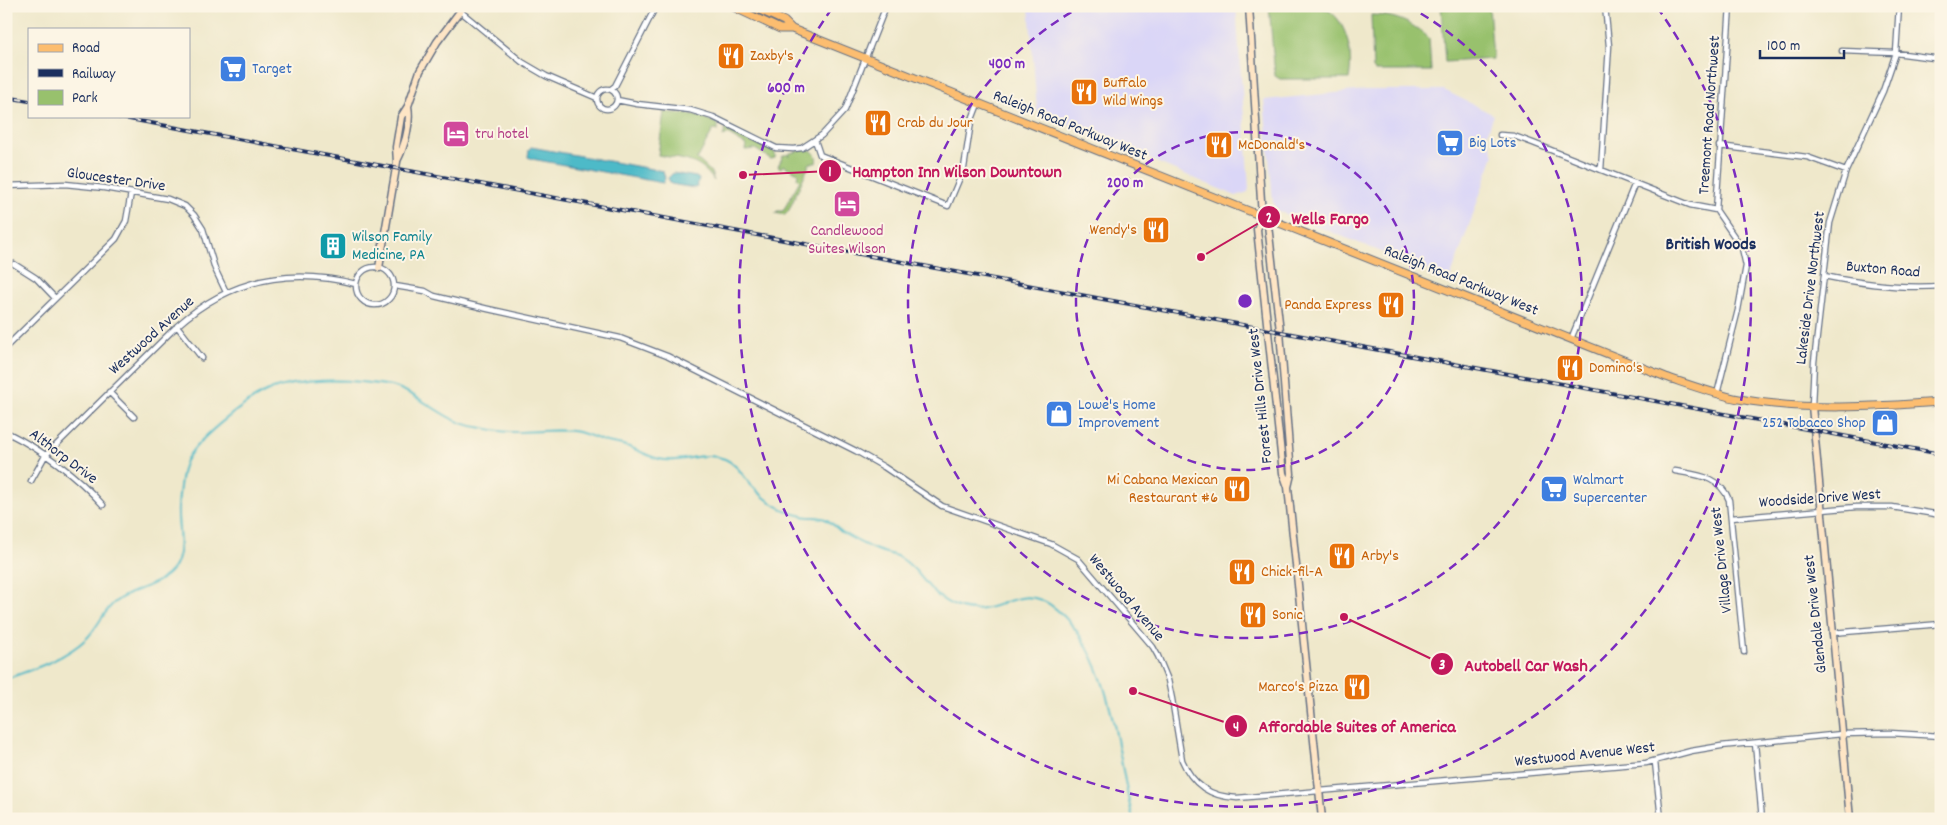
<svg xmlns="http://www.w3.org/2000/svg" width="1947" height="825" viewBox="0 0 1947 825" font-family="Dekko,sans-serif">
	<rect width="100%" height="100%" fill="#fcf5e5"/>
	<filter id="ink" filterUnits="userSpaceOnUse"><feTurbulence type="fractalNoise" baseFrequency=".02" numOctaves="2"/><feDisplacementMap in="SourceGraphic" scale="10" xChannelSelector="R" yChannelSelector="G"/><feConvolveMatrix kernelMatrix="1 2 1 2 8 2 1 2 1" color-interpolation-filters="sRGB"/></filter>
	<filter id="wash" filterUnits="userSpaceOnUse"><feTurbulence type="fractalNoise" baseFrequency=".0096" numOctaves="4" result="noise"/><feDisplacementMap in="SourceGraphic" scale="20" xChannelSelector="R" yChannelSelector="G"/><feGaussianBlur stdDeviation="1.12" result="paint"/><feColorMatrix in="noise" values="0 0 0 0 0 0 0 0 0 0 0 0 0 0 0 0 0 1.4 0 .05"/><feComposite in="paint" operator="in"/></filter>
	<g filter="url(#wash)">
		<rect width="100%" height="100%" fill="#efe8cb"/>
		<path fill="#dad6f7" d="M 1029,6 L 1236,6 L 1249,188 L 1248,192 L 1236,196 L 1037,111 Z
			M 1366,90 L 1444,90 L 1494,115 L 1487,134 L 1494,155 L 1450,279 L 1278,211 L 1275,208 L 1273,202 L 1264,100 Z"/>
		<path fill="#98c16d" stroke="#5a7866" d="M 1269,6 C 1284,6 1302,4 1317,6 C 1347,11 1354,55 1349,79 L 1280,79 L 1275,76 Z
			M 1441,6 L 1489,6 L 1493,59 L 1445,62 Z
			M 1371,15 C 1395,15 1411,22 1429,38 L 1431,71 L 1375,71 L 1373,69 Z
			M 664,112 L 697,115 L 718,124 L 718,131 L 713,130 L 698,158 L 696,158 L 711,172 L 714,181 C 700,159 683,160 658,155 Z
			M 729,128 L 775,152 L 775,158 L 771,159 L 755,149 L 745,150 L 746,145 L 727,134 L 723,137 L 725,130 Z
			M 807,149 C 814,150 818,157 816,163 L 810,163 L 789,210 L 785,215 L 775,213 L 777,211 L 783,211 L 800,180 L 797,178 L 798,173 L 783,165 L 781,168 L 778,166 L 783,156 L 787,154 L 789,156 L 790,153 Z"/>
		<path fill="#4dbac8" stroke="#347493" d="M 531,147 L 663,171 L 665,178 L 663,183 L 532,159 L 528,157 L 529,149 Z
			M 673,173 L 696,177 L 699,179 L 697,187 L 694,188 L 671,184 L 668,178 Z"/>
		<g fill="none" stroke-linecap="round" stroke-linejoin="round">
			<path stroke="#4dbac8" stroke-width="2" d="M 6,679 C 34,669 65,659 87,638 C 98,627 103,612 115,602 C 133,587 168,586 177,561 C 183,544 177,525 178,508 C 179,494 180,476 185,463 C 194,441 242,404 264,393 C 289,380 332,379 361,382 C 373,383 387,384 398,388 C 424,398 444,420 472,426 C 485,428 497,432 510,432 C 533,433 555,428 578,432 C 588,434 597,439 607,442 C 614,444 622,444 629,447 C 641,451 652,459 665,460 C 685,462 704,451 725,459 C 737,464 743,476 751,485 C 758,492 766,500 775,505 C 783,510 793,514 803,516 C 810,518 819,516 825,519 C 832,522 837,529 843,533 C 853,539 866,546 877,550 C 884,553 892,554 899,557 C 923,571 926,594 955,606 C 996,623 1017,577 1056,609 C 1113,656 1116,751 1133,819"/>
		</g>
	</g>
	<g filter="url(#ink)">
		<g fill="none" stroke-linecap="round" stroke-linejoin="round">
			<g stroke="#657084" stroke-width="7">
				<path id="street" d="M 460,11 L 522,62 L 546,76 L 597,98
					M 1842,51 L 1896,53 L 1941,59
					M597 99a10 10 0 1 1 20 0a10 10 0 1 1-20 0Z
					M 611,89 L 615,86 L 656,6
					M 617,100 L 637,104 L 690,110 L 713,117 L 776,148 L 793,149 L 802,148 L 822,135 L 845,110 L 886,6
					M 1500,135 L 1514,136 L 1533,143 L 1690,205 L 1716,210
					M 815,140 L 820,155 L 948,206 L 964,168 L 971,122 L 978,104
					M 1719,146 L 1807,157 L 1846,171
					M 1601,170 L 1609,46 L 1605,6
					M 6,186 L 65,184 L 104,188 L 168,199 L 185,206 L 194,215 L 203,229 L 215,269 L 226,292
					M 14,264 L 36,278 L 55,298
					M356 286a19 19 0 1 1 38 0a19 19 0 1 1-38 0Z
					M 1824,276 C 1863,284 1901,289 1941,286
					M 395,286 L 425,291 L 434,296 L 488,309 L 620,338 L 667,356 L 856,451 L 884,467 L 942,506 L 1051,544 L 1078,559 L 1153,647 L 1158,656 L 1168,680 L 1172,699 L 1182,760 C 1192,784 1209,797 1237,798 L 1646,763 L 1691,751 L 1721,746 L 1842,734 L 1890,733 L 1941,736
					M 177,326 L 202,358
					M 1571,339 L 1635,183
					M 6,347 L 116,239 L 126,221 L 131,193
					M 109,392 L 134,417
					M 1717,394 L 1738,310 L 1746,266 L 1742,248 L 1716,210 L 1730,6
					M 1812,406 L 1814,362 L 1830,223 L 1846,171 L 1883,91 L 1896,53 L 1899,6
					M 6,432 C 42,450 77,476 103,505
					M 1675,471 C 1697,475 1720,476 1729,500 L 1744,652
					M 31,481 L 45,456 L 177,326 C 228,280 289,267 356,284
					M 1731,518 L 1856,507 L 1892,507 L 1941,515
					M 1832,633 L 1941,624
					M 1755,743 L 1762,819
					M 1655,762 L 1661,819"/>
			</g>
			<g stroke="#657084" stroke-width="9">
				<path id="secondary" d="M 1249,6 L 1262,217 L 1257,229 L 1283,473 L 1288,487 L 1322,819
					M 397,161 C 405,145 411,124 408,106
					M 1262,217 L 1268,225 L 1280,331 L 1291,474 L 1288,487
					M 379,268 L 397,162 L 396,147 L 401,117 L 408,106 L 420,71 L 437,42 L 464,6
					M 1812,406 L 1850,819"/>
			</g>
			<g stroke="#657084" stroke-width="9">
				<path id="primary" d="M 731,6 L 780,29 L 792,29
					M 751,6 L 784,21 L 792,29 L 1666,377 C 1690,385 1714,394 1739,399 C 1805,411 1874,407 1941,402"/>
			</g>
			<use href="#street" stroke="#fff" stroke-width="4.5"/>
			<use href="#secondary" stroke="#fee5c5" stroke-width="6"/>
			<use href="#primary" stroke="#fcbd6f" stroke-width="7"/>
			<g stroke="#1b2f5e" stroke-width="4">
				<path id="rail" d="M 6,97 L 29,101
					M 113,116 L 1941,454"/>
			</g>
			<use href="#rail" stroke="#fcf5e5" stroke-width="2" stroke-dasharray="5.5" stroke-linecap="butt"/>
		</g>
	</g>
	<g fill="none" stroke="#7b2cbf" stroke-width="2.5" stroke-dasharray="9 6">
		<circle cx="1245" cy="301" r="169"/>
		<path d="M1408 6A337 337 0 1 1 1082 6"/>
		<path d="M1657 7A506 506 0 1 1 833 7"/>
	</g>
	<defs>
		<g id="restaurant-square" transform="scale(1.4375)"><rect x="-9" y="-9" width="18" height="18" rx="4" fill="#e8710a" stroke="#fcf5e5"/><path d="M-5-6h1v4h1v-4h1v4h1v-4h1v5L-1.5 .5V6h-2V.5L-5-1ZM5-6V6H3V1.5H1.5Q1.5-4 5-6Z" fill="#fff"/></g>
		<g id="supermarket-square" transform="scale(1.4375)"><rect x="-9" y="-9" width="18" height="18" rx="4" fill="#3f7fe0" stroke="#fcf5e5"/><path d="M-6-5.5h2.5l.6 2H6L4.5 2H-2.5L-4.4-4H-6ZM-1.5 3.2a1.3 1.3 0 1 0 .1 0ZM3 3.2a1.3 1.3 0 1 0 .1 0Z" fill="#fff"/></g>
		<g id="hotel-square" transform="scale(1.4375)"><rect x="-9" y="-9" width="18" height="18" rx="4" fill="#d1479c" stroke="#fcf5e5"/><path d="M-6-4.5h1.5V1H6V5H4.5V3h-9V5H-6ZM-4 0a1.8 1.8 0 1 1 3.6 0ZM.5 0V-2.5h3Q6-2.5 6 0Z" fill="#fff"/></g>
		<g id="building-square" transform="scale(1.4375)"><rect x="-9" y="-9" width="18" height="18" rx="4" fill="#0f9aa8" stroke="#fcf5e5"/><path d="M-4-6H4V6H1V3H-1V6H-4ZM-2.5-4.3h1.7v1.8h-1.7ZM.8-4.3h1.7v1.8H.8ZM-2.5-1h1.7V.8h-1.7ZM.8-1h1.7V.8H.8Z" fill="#fff"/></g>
		<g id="shop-square" transform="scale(1.4375)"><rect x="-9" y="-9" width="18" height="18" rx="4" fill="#3f7fe0" stroke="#fcf5e5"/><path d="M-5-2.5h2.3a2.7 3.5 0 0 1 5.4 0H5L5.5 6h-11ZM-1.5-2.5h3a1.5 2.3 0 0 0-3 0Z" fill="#fff"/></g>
	</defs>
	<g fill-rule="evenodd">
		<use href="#restaurant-square" x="731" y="56"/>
		<use href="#supermarket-square" x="233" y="69"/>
		<use href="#restaurant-square" x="1084" y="92"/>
		<use href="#restaurant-square" x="878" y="123"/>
		<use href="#hotel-square" x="456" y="134"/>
		<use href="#supermarket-square" x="1450" y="143"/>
		<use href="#restaurant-square" x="1219" y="145"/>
		<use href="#hotel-square" x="847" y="204"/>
		<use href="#restaurant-square" x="1156" y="230"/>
		<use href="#building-square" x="333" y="246"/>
		<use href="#restaurant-square" x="1391" y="305"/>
		<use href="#restaurant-square" x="1570" y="368"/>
		<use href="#shop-square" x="1059" y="414"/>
		<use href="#shop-square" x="1885" y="423"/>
		<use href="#restaurant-square" x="1237" y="489"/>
		<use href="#supermarket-square" x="1554" y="489"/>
		<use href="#restaurant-square" x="1342" y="556"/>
		<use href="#restaurant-square" x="1242" y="572"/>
		<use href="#restaurant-square" x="1253" y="615"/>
		<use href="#restaurant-square" x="1357" y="687"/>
	</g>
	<g text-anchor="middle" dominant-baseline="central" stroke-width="4" stroke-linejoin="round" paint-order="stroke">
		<g font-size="16" fill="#c56008" stroke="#fcf5e5" text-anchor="start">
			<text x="750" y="56">Zaxby's</text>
			<text x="1103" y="83">Buffalo<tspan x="1103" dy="18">Wild Wings</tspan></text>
			<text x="897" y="123">Crab du Jour</text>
			<text x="1238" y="145">McDonald's</text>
			<text x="1137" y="230" text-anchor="end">Wendy's</text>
			<text x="1372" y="305" text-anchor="end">Panda Express</text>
			<text x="1589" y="368">Domino's</text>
			<text x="1218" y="480" text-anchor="end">Mi Cabana Mexican<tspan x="1218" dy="18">Restaurant #6</tspan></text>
			<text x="1361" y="556">Arby's</text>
			<text x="1261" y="572">Chick-fil-A</text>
			<text x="1272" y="615">Sonic</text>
			<text x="1338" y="687" text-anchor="end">Marco's Pizza</text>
		</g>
		<g font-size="16" fill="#366cbe" stroke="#fcf5e5" text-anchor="start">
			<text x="252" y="69">Target</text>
			<text x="1469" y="143">Big Lots</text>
			<text x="1078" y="405">Lowe's Home<tspan x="1078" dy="18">Improvement</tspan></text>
			<text x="1866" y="423" text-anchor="end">252 Tobacco Shop</text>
			<text x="1573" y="480">Walmart<tspan x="1573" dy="18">Supercenter</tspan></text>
		</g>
		<g font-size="16" fill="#1b2f5e" stroke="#fcf5e5">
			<text transform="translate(1710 115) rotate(-86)">Treemont Road Northwest</text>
			<text transform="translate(1070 126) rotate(22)">Raleigh Road Parkway West</text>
			<text transform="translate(116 180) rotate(8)">Gloucester Drive</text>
			<text transform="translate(1883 270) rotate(5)">Buxton Road</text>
			<text transform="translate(1461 281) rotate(22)">Raleigh Road Parkway West</text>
			<text transform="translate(1811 288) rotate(-83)">Lakeside Drive Northwest</text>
			<text transform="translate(152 336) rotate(-42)">Westwood Avenue</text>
			<text transform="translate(1261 396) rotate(-96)">Forest Hills Drive West</text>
			<text transform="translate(63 457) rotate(37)">Althorp Drive</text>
			<text transform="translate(1820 499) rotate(-4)">Woodside Drive West</text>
			<text transform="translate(1722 560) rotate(-96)">Village Drive West</text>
			<text transform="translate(1126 598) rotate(50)">Westwood Avenue</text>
			<text transform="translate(1816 614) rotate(-96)">Glendale Drive West</text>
			<text transform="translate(1585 755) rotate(-6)">Westwood Avenue West</text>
		</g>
		<g font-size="16" fill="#b23c85" stroke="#fcf5e5" text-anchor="start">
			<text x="475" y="134">tru hotel</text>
			<text x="847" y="231" text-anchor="middle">Candlewood<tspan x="847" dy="18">Suites Wilson</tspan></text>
		</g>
		<g font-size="16" fill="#0d838f" stroke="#fcf5e5" text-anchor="start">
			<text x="352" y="237">Wilson Family<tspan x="352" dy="18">Medicine, PA</tspan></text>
		</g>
		<g font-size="18" font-weight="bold" fill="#1b2f5e" stroke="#fcf5e5">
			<text x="1711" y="245">British Woods</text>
		</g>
	</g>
	<circle cx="1245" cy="301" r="8" fill="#7b2cbf" stroke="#fcf5e5" stroke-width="2.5"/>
	<g font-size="15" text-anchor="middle" font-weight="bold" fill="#7b2cbf" stroke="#fcf5e5" stroke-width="4" stroke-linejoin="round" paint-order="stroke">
		<text x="1007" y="68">400 m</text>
		<text x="786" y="92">600 m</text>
		<text x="1125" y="187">200 m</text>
	</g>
	<path fill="none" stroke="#c2185b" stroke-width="2" d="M743 175L830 171M1201 257L1269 217M1344 617L1442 664M1133 691L1236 726"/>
	<g fill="#c2185b" stroke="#fcf5e5" stroke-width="2">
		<circle cx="743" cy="175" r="5"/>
		<circle cx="1201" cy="257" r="5"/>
		<circle cx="1344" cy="617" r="5"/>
		<circle cx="1133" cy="691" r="5"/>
		<circle cx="830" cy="171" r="12"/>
		<circle cx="1269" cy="217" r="12"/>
		<circle cx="1442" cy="664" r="12"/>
		<circle cx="1236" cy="726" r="12"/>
	</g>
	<g font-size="15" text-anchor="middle" font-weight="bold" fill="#fff">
		<text x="830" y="176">1</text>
		<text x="1269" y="222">2</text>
		<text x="1442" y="669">3</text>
		<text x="1236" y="731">4</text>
	</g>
	<g font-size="18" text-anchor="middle" font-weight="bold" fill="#c2185b" stroke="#fcf5e5" stroke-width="4" stroke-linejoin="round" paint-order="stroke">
		<text x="957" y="177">Hampton Inn Wilson Downtown</text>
		<text x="1330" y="224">Wells Fargo</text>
		<text x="1526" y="671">Autobell Car Wash</text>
		<text x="1357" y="732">Affordable Suites of America</text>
	</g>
	<rect width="1947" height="825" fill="none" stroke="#fcf5e5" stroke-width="25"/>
	<rect x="28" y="28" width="162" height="90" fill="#fcf5e5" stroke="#a2a6af"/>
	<rect x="38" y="44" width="25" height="8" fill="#fcbd6f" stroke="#a2a6af"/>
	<text x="72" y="52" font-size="15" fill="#1b2f5e">Road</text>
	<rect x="38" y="69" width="25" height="8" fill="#1b2f5e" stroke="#a2a6af"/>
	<text x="72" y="78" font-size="15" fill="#1b2f5e">Railway</text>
	<rect x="38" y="90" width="25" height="15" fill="#98c16d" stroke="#a2a6af"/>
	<text x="72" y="102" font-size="15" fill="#1b2f5e">Park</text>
	<path d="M1760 50v8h84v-8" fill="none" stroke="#1b2f5e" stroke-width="2.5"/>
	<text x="1767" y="50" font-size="15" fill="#1b2f5e" stroke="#fcf5e5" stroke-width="4" paint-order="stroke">100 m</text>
</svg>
